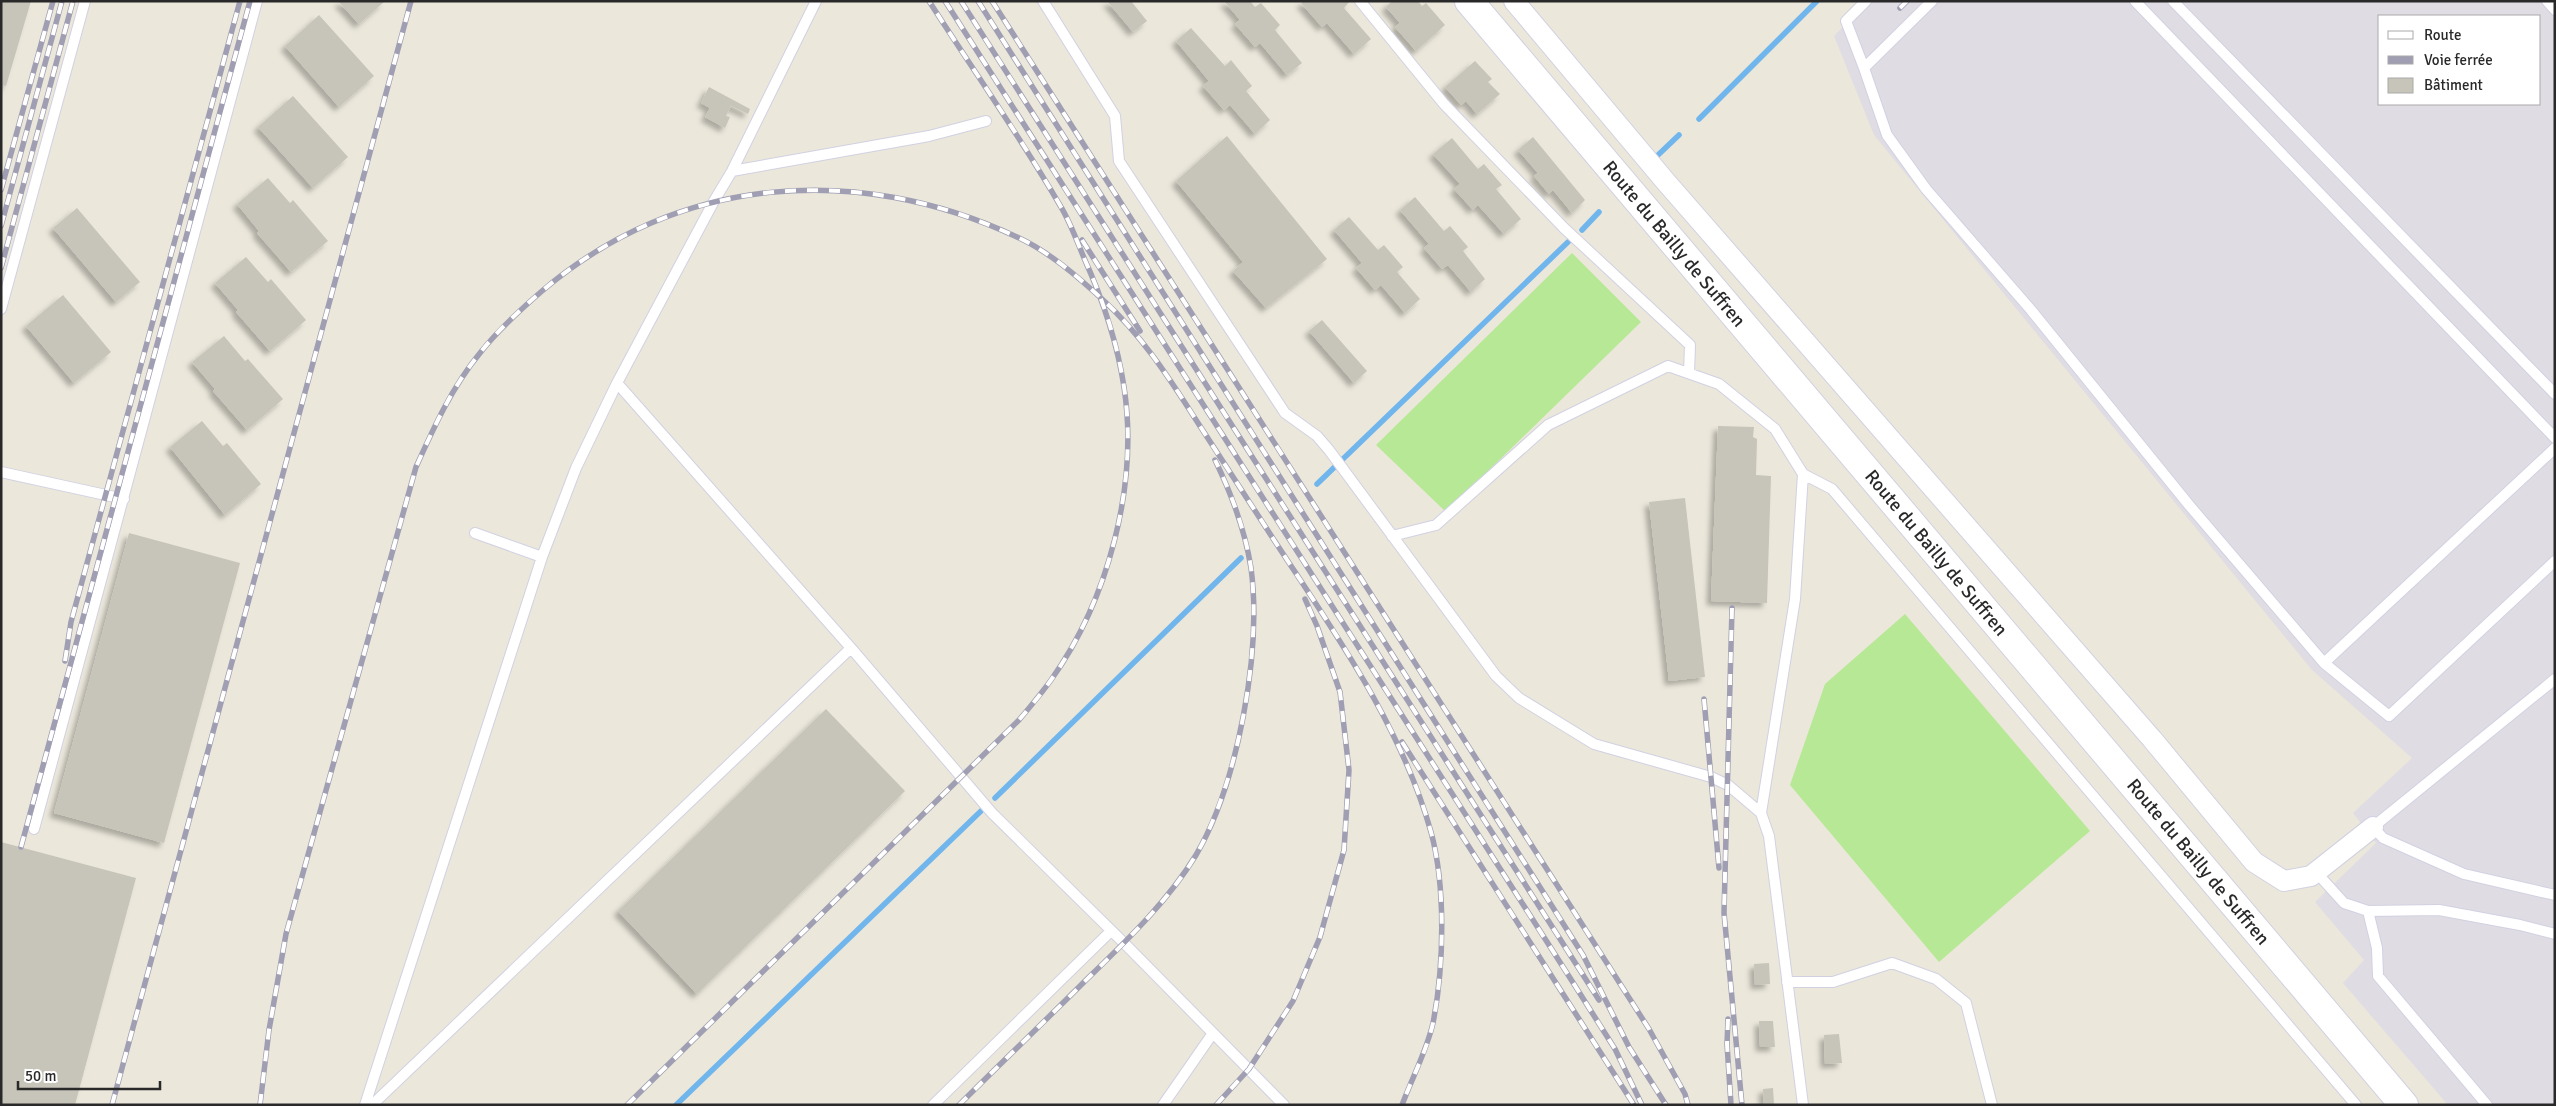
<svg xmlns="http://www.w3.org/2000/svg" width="2556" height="1106" viewBox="0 0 2556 1106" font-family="Signika,sans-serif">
	<defs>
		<filter id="shadow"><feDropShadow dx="-4.5" dy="4.5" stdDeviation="2.5" flood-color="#0004"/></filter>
	</defs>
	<rect width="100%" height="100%" fill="#ebe7db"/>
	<path fill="#e0dce4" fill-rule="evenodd" d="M 1868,1 L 2555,1 L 2555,1105 L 2448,1105 L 2343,983 L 2364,960 L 2315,902 L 2376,843 L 2353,813 L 2412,758 L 2312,670 L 1874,135 L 1834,36 ZM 2380,16 L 2540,16 L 2540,104 L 2380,104 Z"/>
	<path fill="#b6e895" d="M 1572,253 L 1641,322 L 1446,512 L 1376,445 Z
		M 1905,614 L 2090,831 L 1939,962 L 1790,785 L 1825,684 Z"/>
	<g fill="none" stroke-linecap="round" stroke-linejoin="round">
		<path stroke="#70b6ec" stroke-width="5.5" d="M 1699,119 L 1817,1
			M 1658,155 L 1679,135
			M 1582,230 L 1599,212
			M 1317,484 L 1568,242
			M 995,798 L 1241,558
			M 676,1105 L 981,811"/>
	</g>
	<path fill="#c7c5ba" filter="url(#shadow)" d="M 1,1 L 31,1 L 6,86 L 1,85 Z
		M 338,1 L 385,1 L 359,24 Z
		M 1107,1 L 1131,1 L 1147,21 L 1133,32 Z
		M 1224,1 L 1250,1 L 1255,7 L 1261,3 L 1280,25 L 1275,30 L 1302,63 L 1287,75 L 1260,43 L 1255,47 L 1235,24 L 1240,20 Z
		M 1304,1 L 1350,1 L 1344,8 L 1371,39 L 1354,54 L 1327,23 L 1322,27 L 1301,3 Z
		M 1392,1 L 1418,1 L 1422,6 L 1426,3 L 1445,25 L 1416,51 L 1395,27 L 1400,23 L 1386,7 Z
		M 319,15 L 374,76 L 339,107 L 285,46 Z
		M 1191,28 L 1225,66 L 1231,60 L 1252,86 L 1246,91 L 1270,120 L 1255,134 L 1230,105 L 1224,110 L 1203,86 L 1209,81 L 1176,41 Z
		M 1475,61 L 1492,79 L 1488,82 L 1500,94 L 1477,114 L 1466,101 L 1461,105 L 1445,87 Z
		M 709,87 L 750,109 L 748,114 L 731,106 L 726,116 L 730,117 L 725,128 L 705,117 L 710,108 L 701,103 Z
		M 293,96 L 348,157 L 313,188 L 258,127 Z
		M 1227,136 L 1327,259 L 1266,308 L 1233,271 L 1243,262 L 1176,181 Z
		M 1533,137 L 1585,200 L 1572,213 L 1553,190 L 1549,194 L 1534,176 L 1538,173 L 1518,150 Z
		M 1452,138 L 1478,169 L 1484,164 L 1502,185 L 1496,189 L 1521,219 L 1504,234 L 1478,205 L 1473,210 L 1454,189 L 1460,184 L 1433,154 Z
		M 268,178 L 290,203 L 293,200 L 328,241 L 291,272 L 257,233 L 259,231 L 237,204 Z
		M 1415,197 L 1444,231 L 1450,226 L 1468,247 L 1463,251 L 1485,279 L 1471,292 L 1448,265 L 1442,269 L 1424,248 L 1429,244 L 1400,210 Z
		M 77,208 L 140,282 L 116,302 L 53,228 Z
		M 1349,217 L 1378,250 L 1384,245 L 1403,267 L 1397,272 L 1420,299 L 1405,313 L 1381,285 L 1375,290 L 1356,268 L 1362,263 L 1334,230 Z
		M 246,257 L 268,282 L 271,279 L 306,320 L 270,351 L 236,312 L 238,310 L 215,283 Z
		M 63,295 L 111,352 L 74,383 L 26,326 Z
		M 1322,320 L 1367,371 L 1354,383 L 1309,331 Z
		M 224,336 L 245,361 L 248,359 L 283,399 L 247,430 L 213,391 L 215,389 L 192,362 Z
		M 202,421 L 223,446 L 227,443 L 261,484 L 225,515 L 170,447 Z
		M 1718,426 L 1754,427 L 1753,437 L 1757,439 L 1756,475 L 1771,476 L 1767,603 L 1711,601 Z
		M 1685,498 L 1705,677 L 1669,681 L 1649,502 Z
		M 129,533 L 240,563 L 164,843 L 54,813 Z
		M 826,709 L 905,791 L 697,994 L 618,911 Z
		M 1,842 L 136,878 L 75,1105 L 1,1105 Z
		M 1769,963 L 1770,984 L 1755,985 L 1754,964 Z
		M 1759,1021 L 1773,1021 L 1775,1047 L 1760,1047 Z
		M 1839,1034 L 1842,1063 L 1825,1064 L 1824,1035 Z
		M 1773,1088 L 1774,1105 L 1764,1105 L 1763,1089 Z"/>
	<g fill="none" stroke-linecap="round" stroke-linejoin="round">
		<g stroke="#d1d1e2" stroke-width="12">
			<path id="lane" d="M 1043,1 L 1115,116 L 1119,161 L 1285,413 L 1317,436 L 1329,450 L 1496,676 L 1519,698 L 1594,744 L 1711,777 L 1728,785 L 1761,813 L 1769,836 L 1803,1105
				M 1360,1 L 1444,104 L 1564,228 L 1690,345 L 1689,373
				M 1932,1 L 1864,68 L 1887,135 L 1926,189 L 2031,310 L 2189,505 L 2324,663 L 2389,716 L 2555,561
				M 2135,1 L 2555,438
				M 2173,1 L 2555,394
				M 2547,1 L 2555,10
				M 1864,68 L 1846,21 L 1866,1
				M 732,171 L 929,136 L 986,121
				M 1,309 L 85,1
				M 617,383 L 851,648 L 992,813 L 1124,943 L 1284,1105
				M 1,472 L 124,499
				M 1803,474 L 1832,489 L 2356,1105
				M 475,533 L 542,557
				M 1392,536 L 1436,525 L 1548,425 L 1668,366 L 1719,384 L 1775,429 L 1803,474 L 1795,599 L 1761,813
				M 2324,663 L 2555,448
				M 2555,679 L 2373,827 L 2383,838 L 2464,874 L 2555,895
				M 34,829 L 257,1
				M 2316,872 L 2344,903 L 2368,911 L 2439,910 L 2520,925 L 2555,934
				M 2368,911 L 2377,948 L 2378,976 L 2487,1105
				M 1787,982 L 1833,982 L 1892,963 L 1936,979 L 1966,1003 L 1992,1105
				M 365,1105 L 542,557 L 576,468 L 617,383 L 714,201 L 732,171 L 816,1
				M 372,1105 L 851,648
				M 933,1105 L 1111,931
				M 1163,1105 L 1213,1033"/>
		</g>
		<g stroke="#d1d1e2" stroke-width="22">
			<path id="street" d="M 1514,1 L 1666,182 L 2152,739 L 2254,862 L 2284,881 L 2311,876 L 2373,827"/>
		</g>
		<g stroke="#d1d1e2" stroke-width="30">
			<path id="secondary" d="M 1469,1 L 2404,1105"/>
		</g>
		<use href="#lane" stroke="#fff" stroke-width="10"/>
		<use href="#street" stroke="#fff" stroke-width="20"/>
		<use href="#secondary" stroke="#fff" stroke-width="28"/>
		<g stroke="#9f9eb3" stroke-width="5.5">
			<path id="rail" d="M 945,1 L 1572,981 L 1615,1049 L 1642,1105
				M 961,1 L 1599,1000
				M 978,1 L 1583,955 L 1629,1047 L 1666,1105
				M 992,1 L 1649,1029 L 1685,1094 L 1688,1105
				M 1900,8 L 1907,1
				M 1,190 L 53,1
				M 1,226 L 62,1
				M 1082,240 L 1140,331
				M 1,268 L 73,1
				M 1732,608 L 1724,913 L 1742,1105
				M 65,661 L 71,622 L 240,1
				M 1704,699 L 1719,868
				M 1402,742 L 1634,1105
				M 21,847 L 250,1
				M 1728,1019 L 1727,1044 L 1731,1105
				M 112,1105 L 411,1
				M 260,1105 L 269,1030 L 286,934 L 416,467 C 434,427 452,387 480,353 C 498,330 520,310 542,291 C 678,175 857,162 1017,237 C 1048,251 1077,276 1102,299 C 1141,334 1170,379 1198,423 C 1223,462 1249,501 1274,540 C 1334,632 1401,725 1431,832 C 1446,887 1444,967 1433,1023 C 1427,1050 1412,1078 1402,1105
				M 627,1105 L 1019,720 C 1030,707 1041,694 1051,680 C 1108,600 1139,485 1124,387 C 1117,341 1103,300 1084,258 C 1077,241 1070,222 1061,207 C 1020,136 973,70 929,1
				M 959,1105 C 1000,1064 1042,1024 1083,983 C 1123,944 1167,903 1196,855 C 1238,783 1262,651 1251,568 C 1245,530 1232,495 1215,460
				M 1216,1105 L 1249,1069 L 1293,1001 L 1320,937 L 1344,850 L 1349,770 L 1340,692 L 1317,626 L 1305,599"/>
		</g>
		<use href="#rail" stroke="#fff" stroke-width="4" stroke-dasharray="11" stroke-linecap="butt"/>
	</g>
	<g text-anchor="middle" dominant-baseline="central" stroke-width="4" stroke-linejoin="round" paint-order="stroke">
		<g font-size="19" fill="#292929" stroke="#fff">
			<text transform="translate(1674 244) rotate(50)">Route du Bailly de Suffren</text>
			<text transform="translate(1936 553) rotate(50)">Route du Bailly de Suffren</text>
			<text transform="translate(2198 862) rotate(50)">Route du Bailly de Suffren</text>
		</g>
	</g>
	<rect width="2556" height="1106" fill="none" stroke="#292929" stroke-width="5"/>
	<rect x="2378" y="15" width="162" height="90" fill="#ffffff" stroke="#a9a9a9"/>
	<rect x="2388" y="31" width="25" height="8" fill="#ffffff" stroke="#a9a9a9"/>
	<text x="2424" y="40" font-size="15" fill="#292929">Route</text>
	<rect x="2388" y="56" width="25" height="8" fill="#9f9eb3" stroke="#a9a9a9"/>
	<text x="2424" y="65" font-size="15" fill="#292929">Voie ferrée</text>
	<rect x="2388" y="78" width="25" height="15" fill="#c7c5ba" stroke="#a9a9a9"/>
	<text x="2424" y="90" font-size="15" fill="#292929">Bâtiment</text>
	<path d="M18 1081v8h142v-8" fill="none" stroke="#292929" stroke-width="2.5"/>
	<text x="25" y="1081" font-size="15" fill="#292929" stroke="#ffffff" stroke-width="4" paint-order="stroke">50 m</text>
</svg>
